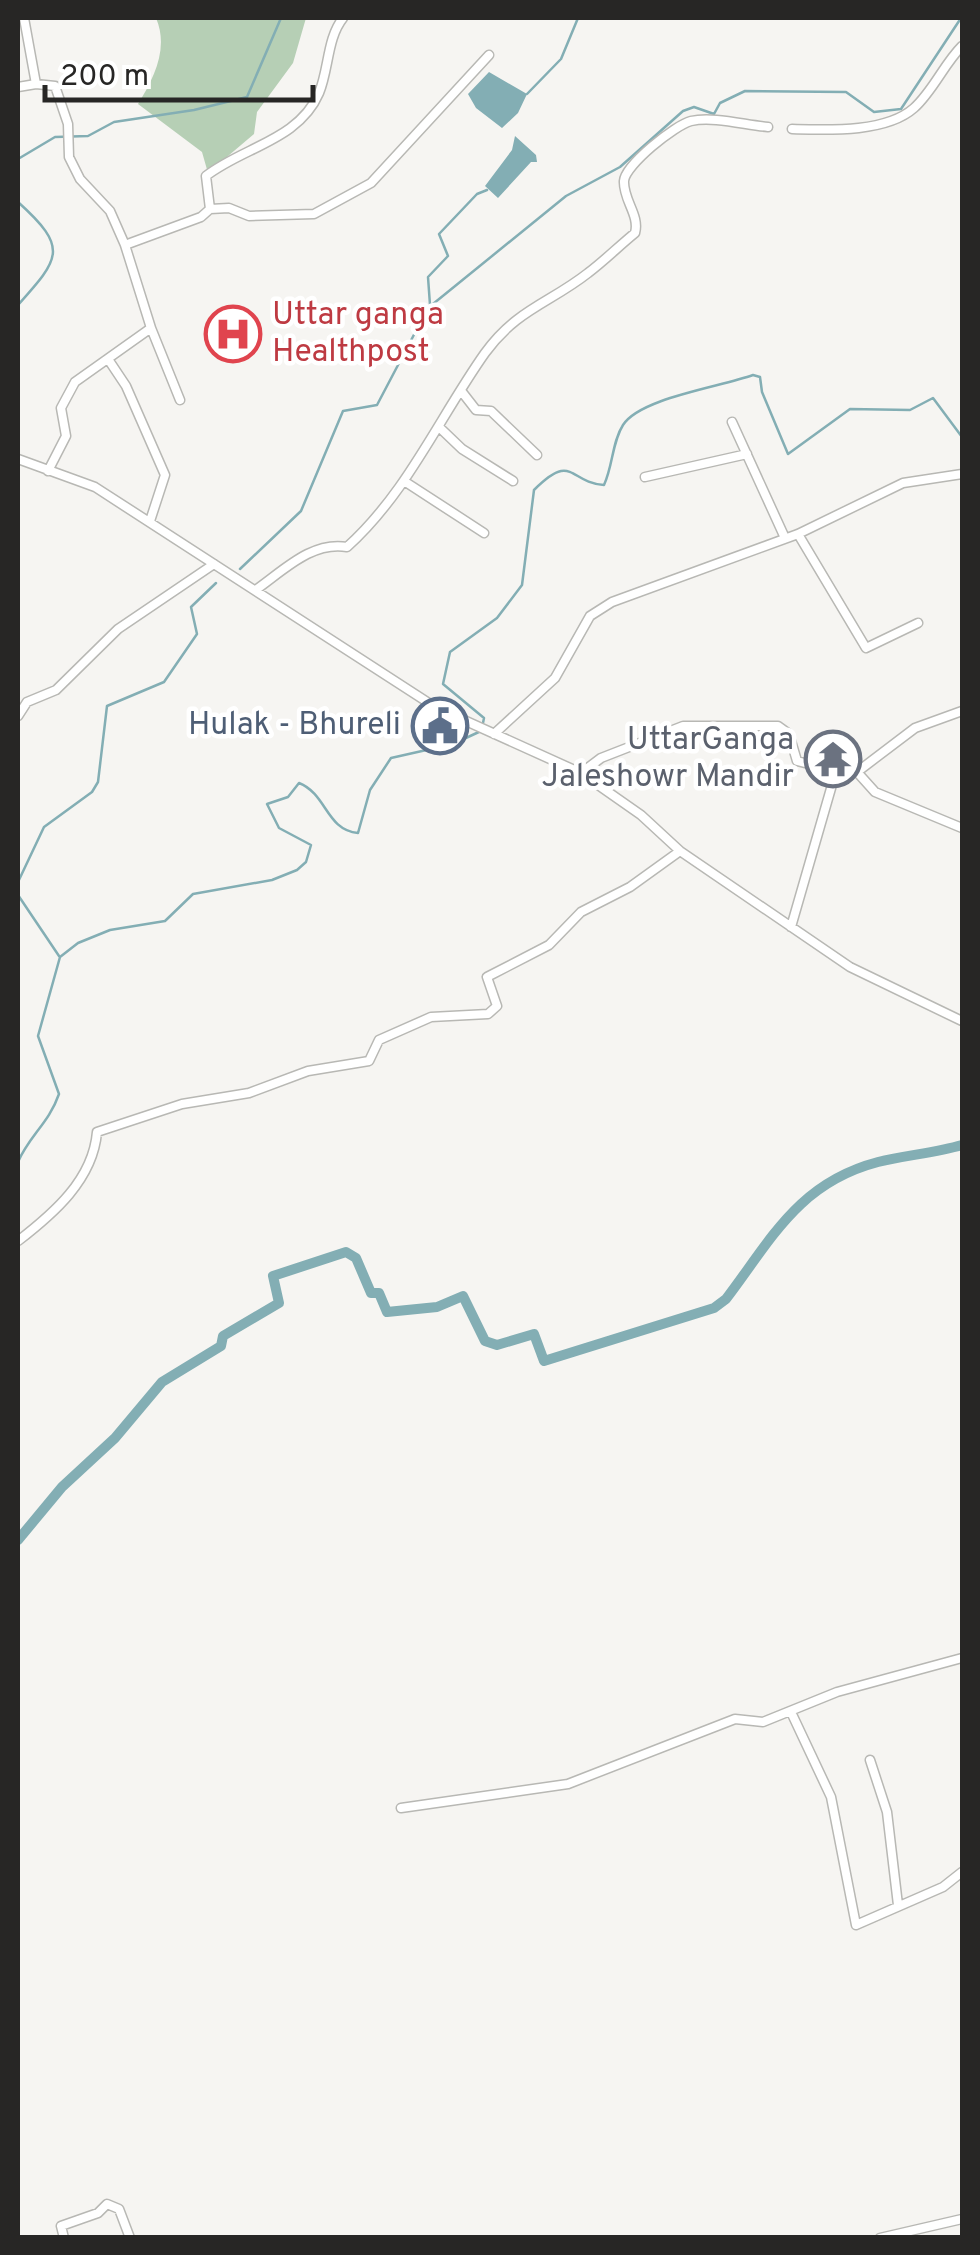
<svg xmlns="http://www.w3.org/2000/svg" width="980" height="2255" viewBox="0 0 980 2255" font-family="Overpass,sans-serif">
	<rect width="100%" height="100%" fill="#f6f5f2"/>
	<path fill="#b6cfb5" d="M 156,18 L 306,18 L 293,63 L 257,112 L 254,134 L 208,173 L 202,152 L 138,104 C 154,78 169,48 156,18 Z"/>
	<path fill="#83aeb4" d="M 489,72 L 527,94 L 518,113 L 502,128 L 476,108 L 468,94 Z
		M 515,136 L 536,155 L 537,162 L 531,162 L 498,198 L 485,186 L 512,150 Z"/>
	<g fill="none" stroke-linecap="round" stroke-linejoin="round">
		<path stroke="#83aeb4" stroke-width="2.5" d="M 527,94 L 561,59 L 578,18
			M 18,159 L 55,137 L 88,136 L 114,122 L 194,110 L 247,97 L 281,18
			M 18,202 C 69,248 60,258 18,305
			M 430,305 L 428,277 L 448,256 L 439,234 L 477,194 L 487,190
			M 240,569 L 301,511 L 343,411 L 377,405 L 428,308 L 566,196 L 620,167 L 683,111 L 694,107 L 714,114 L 720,103 L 745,91 L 846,92 L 874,112 L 901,109 L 961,18
			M 483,723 L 484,718 L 443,684 L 450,652 L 497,618 L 522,585 L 534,490 C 573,451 569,483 604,485 C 613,466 612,442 623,425 C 640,398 720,387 753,375 L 760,377 L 762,392 L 788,454 L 850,409 L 910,410 L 933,398 L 962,437
			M 18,882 L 44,827 L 92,792 L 98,782 L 107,706 L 164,682 L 197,634 L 191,607 L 216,583
			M 18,895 L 59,956
			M 18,1162 C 29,1136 49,1123 59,1094 L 38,1036 L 60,957 L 78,943 L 110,930 L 165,921 L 193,894 L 272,880 L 297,870 L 306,862 L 311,845 L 279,828 L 267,804 L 288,797 L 299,783 C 327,794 326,830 358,833 L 370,790 L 391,758 L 453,744 L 481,731"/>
		<path stroke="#83aeb4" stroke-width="10" d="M 18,1540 L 62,1487 L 115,1438 L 162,1382 L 221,1346 L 223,1336 L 279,1303 L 273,1276 L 346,1252 L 356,1258 L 371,1293 L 379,1293 L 387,1312 L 437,1307 L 463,1296 L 485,1341 L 497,1345 L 534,1334 L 544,1361 L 714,1308 L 726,1299 C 771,1240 798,1183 878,1162 C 906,1155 935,1153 962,1145"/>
		<g stroke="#b8b8b4" stroke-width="11">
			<path id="street" d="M 24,18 L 36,84 L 55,86 L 68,124 L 69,157 L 80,179 L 110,211 L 125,245
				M 18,87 L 36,84
				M 792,129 C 827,130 886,133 914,108 C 933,91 944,64 962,46
				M 210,209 L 229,208 L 249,216 L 314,214 L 371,183 L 489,55
				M 151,328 L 180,400
				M 108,359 L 126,386 L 165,475 L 150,521
				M 462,392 L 476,410 L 491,411 L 537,455
				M 732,422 L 785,538
				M 439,427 L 462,449 L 513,481
				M 18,459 L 95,487 L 435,707 L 581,773 L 641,815 L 680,851 L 850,967 L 962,1021
				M 48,471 L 66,436 L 61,408 L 75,382 L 151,328 L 125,245 L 201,217 L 210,209 L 206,176 C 243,147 299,140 319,93 C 329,69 327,38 343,18
				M 645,477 L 747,454
				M 404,481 L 484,533
				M 798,534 L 866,648 L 918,623
				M 257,589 C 284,570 312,541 347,547 C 407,493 439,418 485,353 C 517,309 550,303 588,273 C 604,261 619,246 635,233 C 640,215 623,200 624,181 C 625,165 675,125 691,121 C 713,116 745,125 768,127
				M 18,716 L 27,702 L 56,690 L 118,629 L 214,564
				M 494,734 L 555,678 L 590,616 L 612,602 L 798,534 L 903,483 L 962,474
				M 857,772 L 915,728 L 962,711
				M 581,773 L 601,758 L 683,726 L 778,726 L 789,734 L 797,761 L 836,771
				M 791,927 L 836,771 L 857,772 L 875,792 L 962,828
				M 18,1241 C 53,1214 93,1180 97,1132 L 182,1104 L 249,1093 L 308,1071 L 369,1061 L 379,1040 L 431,1017 L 488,1014 L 497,1006 L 487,977 L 549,945 L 581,912 L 630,887 L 680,851
				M 791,1712 L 831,1797 L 856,1925 L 943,1887 L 962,1872
				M 870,1760 L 887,1812 L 898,1905
				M 401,1808 L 568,1784 L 735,1719 L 763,1722 L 837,1692 L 962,1658
				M 64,2238 L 61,2226 L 98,2213 L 107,2204 L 119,2209 L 130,2238
				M 880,2238 L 962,2219"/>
		</g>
		<use href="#street" stroke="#fff" stroke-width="8"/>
	</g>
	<defs>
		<g id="hospital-ring" transform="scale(2.875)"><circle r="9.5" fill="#fff" stroke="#e0444e" stroke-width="1.5"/><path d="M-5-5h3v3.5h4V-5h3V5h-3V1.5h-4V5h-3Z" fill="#e0444e"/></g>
		<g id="civic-ring" transform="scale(2.875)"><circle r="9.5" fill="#fff" stroke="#5c6f8a" stroke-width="1.5"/><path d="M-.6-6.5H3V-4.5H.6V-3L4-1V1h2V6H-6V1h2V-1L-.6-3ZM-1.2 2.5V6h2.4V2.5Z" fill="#5c6f8a"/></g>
		<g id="temple-ring" transform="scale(2.875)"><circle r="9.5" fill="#fff" stroke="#6b7280" stroke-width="1.5"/><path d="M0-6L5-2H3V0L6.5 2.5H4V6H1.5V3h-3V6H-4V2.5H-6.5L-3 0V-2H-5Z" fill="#6b7280"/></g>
	</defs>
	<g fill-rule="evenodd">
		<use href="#hospital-ring" x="233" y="334"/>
		<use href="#civic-ring" x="440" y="726"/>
		<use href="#temple-ring" x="833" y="759"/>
	</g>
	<g text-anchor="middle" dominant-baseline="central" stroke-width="9" stroke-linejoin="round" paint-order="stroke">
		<g font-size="32" fill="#be3a42" stroke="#fff" text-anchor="start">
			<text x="272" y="316">Uttar ganga<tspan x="272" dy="37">Healthpost</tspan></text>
		</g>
		<g font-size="32" fill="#4e5e75" stroke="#fff" text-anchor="end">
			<text x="401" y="726">Hulak - Bhureli</text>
		</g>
		<g font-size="32" fill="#5b616d" stroke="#fff" text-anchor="end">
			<text x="794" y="741">UttarGanga<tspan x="794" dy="37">Jaleshowr Mandir</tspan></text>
		</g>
	</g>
	<rect width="980" height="2255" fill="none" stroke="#272625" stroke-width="40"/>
	<path d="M45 85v15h268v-15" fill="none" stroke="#272625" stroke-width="5"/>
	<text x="60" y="85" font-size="30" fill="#272625" stroke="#ffffff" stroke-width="8" paint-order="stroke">200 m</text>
</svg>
